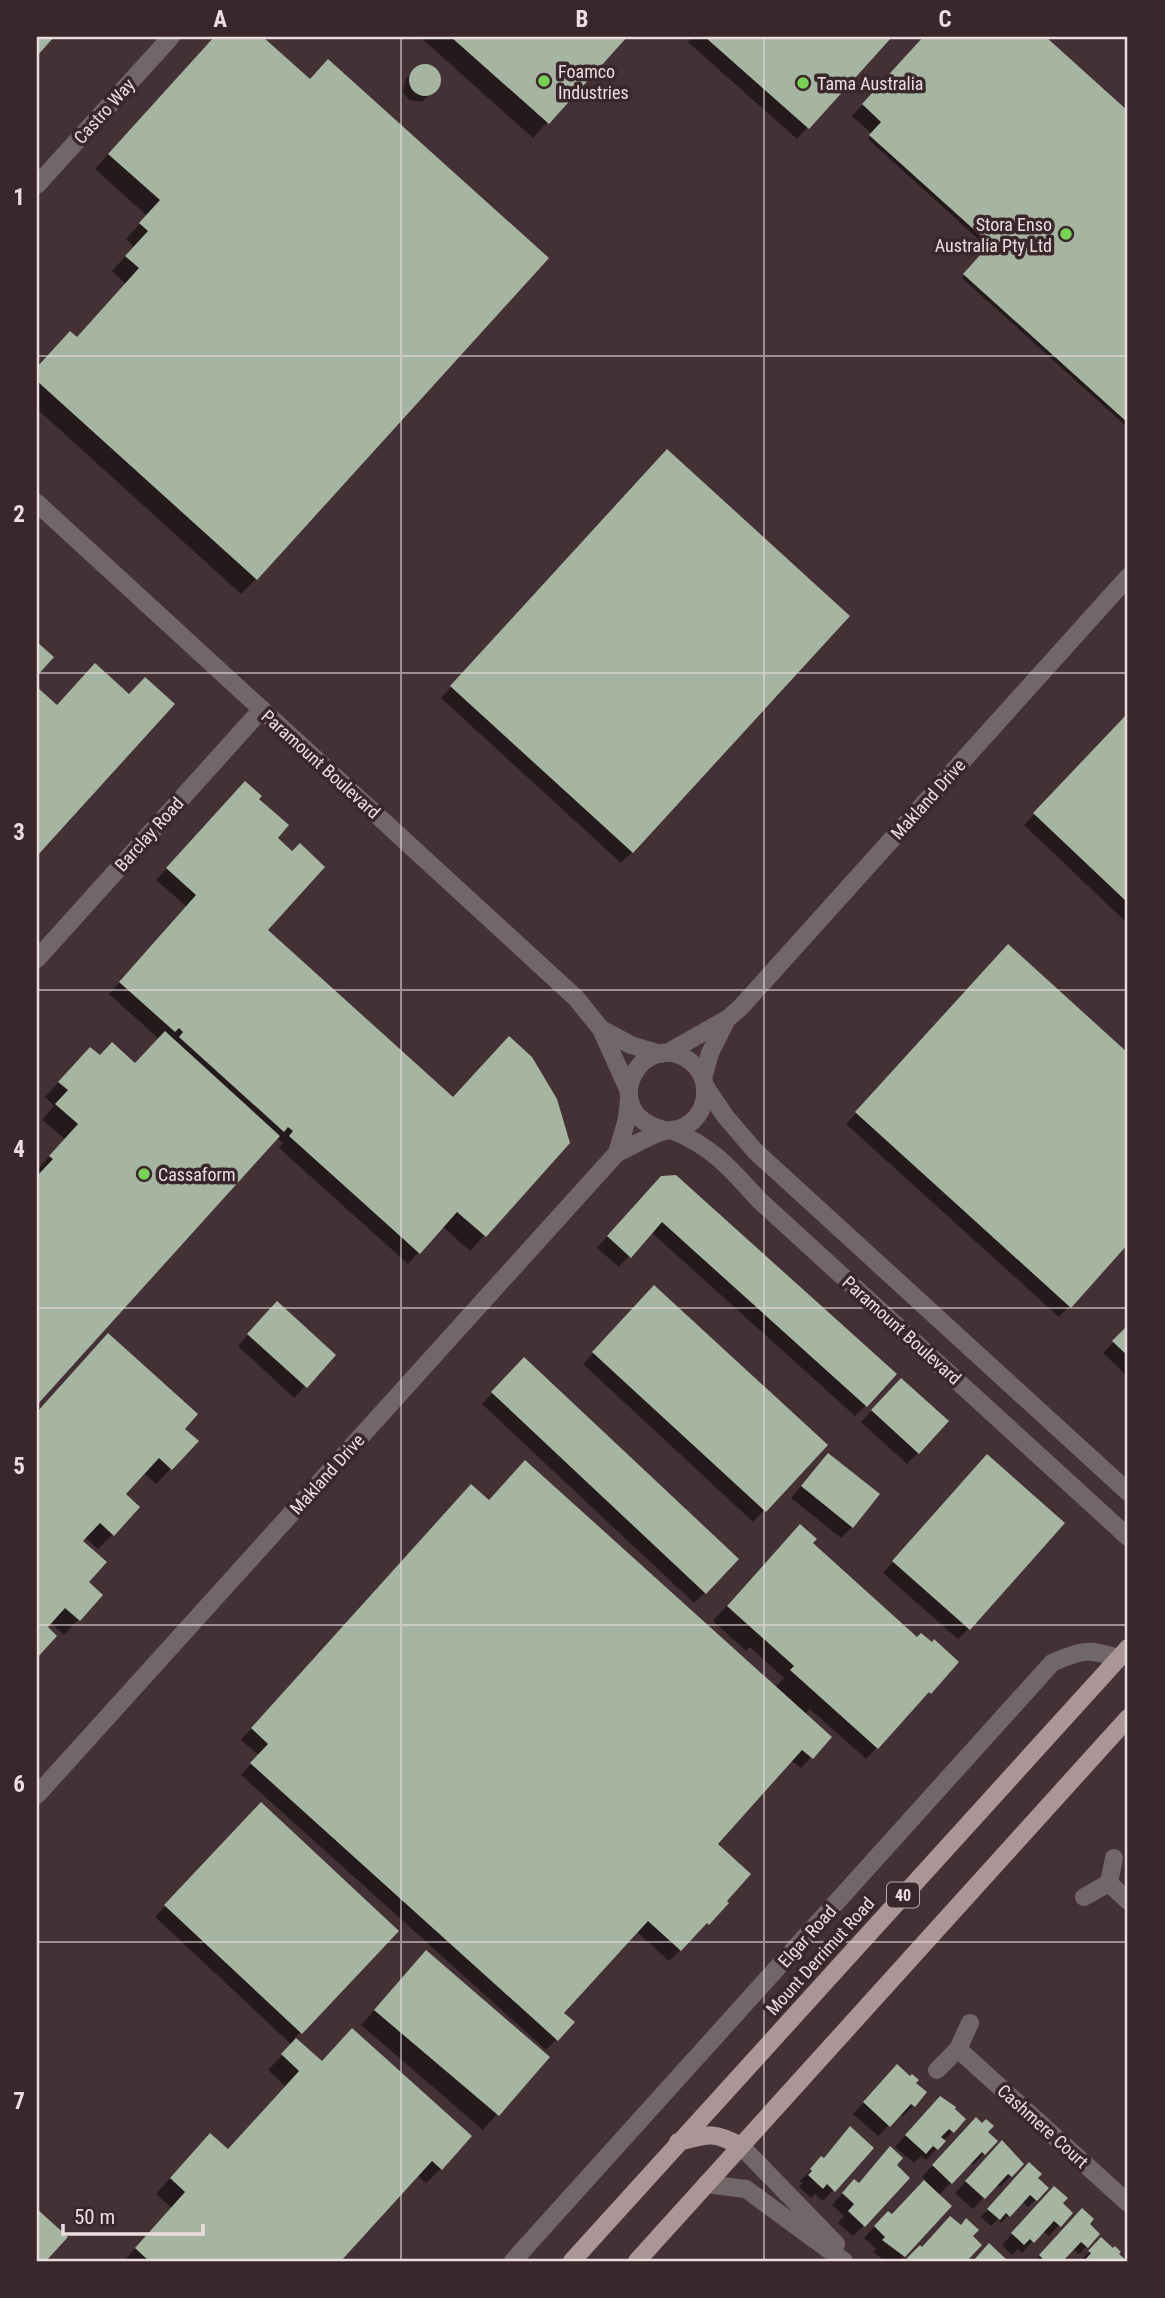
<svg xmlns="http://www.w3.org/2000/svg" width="1165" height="2298" viewBox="0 0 1165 2298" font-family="'Roboto Condensed',sans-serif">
	<rect width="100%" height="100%" fill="#443135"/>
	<path fill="#0007" d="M 215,37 L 261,37 L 310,81 L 256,579 L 241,594 L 37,409 L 37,368 L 55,348 L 76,339 L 126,284 L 112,271 L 134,247 L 126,239 L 147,216 L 95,169 Z
		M 420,37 L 625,37 L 533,138 Z
		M 692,37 L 889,37 L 797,139 L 688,42 Z
		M 924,37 L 1043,37 L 1128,114 L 1128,424 L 1126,426 L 962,278 L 988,248 L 868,139 L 872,134 L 852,116 Z
		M 423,65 L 432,67 L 439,74 L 440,84 L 422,102 L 409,100 L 403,92 L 406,78 Z
		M 657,462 L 632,852 L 621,863 L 441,698 Z
		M 37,690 L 56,707 L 129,696 L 173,704 L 37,853 Z
		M 1128,715 L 1128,924 L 1024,825 Z
		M 234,794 L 256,799 L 276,838 L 265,930 L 453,1099 L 568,1143 L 470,1251 L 442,1226 L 408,1264 L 279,1148 L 283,1143 L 277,1138 L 37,1402 L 37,1177 L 39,1175 L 37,1170 L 65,1139 L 42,1120 L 54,1106 L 45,1097 L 75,1064 L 99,1057 L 134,1065 L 159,1039 L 109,994 L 187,907 L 156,880 Z
		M 1008,946 L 1128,1056 L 1128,1242 L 1059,1317 L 846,1124 Z
		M 650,1190 L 866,1405 L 855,1416 L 651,1232 L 619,1267 L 597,1248 Z
		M 644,1298 L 825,1445 L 753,1522 L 583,1364 Z
		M 266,1314 L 334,1355 L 294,1398 L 238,1346 Z
		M 1128,1327 L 1128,1377 L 1103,1353 Z
		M 93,1350 L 197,1441 L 156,1484 L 143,1472 L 123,1494 L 113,1534 L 98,1549 L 85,1537 L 81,1541 L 87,1582 L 101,1595 L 64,1635 L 50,1622 L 45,1627 L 55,1636 L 37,1656 L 37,1413 Z
		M 513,1371 L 705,1593 L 694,1603 L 482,1404 Z
		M 890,1391 L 918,1453 L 907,1464 L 861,1422 Z
		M 828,1455 L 852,1527 L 841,1538 L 791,1498 Z
		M 976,1467 L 968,1629 L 958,1639 L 883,1573 Z
		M 460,1497 L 488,1502 L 775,1688 L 784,1678 L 750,1647 L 746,1651 L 713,1621 L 785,1541 L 810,1544 L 917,1639 L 957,1662 L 866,1759 L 810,1709 L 804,1715 L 811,1757 L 801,1768 L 791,1760 L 715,1844 L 727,1903 L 669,1961 L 636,1931 L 562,2013 L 572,2022 L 546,2050 L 241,1775 L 259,1755 L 241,1740 Z
		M 251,1815 L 396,1931 L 294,2039 L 321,2063 L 337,2045 L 441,2169 L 426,2183 L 417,2175 L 339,2261 L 124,2261 L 172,2208 L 156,2194 L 195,2150 L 227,2151 L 285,2086 L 268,2070 L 292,2045 L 155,1917 Z
		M 426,1952 L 547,2057 L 483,2130 L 361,2025 Z
		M 886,2078 L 913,2106 L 903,2116 L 900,2114 L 878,2136 L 853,2114 Z
		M 929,2109 L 952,2132 L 926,2160 L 921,2156 L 914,2163 L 895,2147 Z
		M 982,2125 L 986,2132 L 984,2154 L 973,2165 L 970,2162 L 938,2196 L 949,2206 L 899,2261 L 885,2261 L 873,2252 L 876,2249 L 864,2238 L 877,2224 L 892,2216 L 926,2180 L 922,2177 L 965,2130 Z
		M 850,2128 L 833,2190 L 823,2201 L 815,2194 L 811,2198 L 799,2187 L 803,2183 L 800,2181 L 823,2159 Z
		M 992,2153 L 1022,2164 L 1000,2187 L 996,2184 L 973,2209 L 955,2193 Z
		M 879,2160 L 864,2225 L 853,2236 L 838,2223 L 844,2216 L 832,2205 L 844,2192 L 859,2185 Z
		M 1022,2171 L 1036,2178 L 1046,2188 L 1028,2207 L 1022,2201 L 1001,2223 L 998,2219 L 991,2226 L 981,2217 Z
		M 1044,2199 L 1060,2203 L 1059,2225 L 1049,2236 L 1042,2231 L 1022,2253 L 1018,2249 L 1012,2255 L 1002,2245 Z
		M 1075,2218 L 1098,2234 L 1079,2254 L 1073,2248 L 1061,2261 L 1035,2261 Z
		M 1090,2251 L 1117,2254 L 1125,2261 L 1080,2261 Z"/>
	<path fill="#a6b4a2" d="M 37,37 L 54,37 L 37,56 Z
		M 214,37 L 263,37 L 310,79 L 328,59 L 549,258 L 257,580 L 37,381 L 37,367 L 70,331 L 77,337 L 139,268 L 125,256 L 148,231 L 139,223 L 160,200 L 108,154 Z
		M 451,37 L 627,37 L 549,124 Z
		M 705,37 L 892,37 L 809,129 Z
		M 923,37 L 1046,37 L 1128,111 L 1128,423 L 963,274 L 990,244 L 869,135 L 881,122 L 862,104 Z
		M409 80a16 16 0 1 1 32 0a16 16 0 1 1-32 0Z
		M 667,449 L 850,616 L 633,853 L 450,686 Z
		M 37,642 L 54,657 L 37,676 Z
		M 95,663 L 129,694 L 145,677 L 175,704 L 37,856 L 37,687 L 57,705 Z
		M 1128,713 L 1128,903 L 1033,813 Z
		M 245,781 L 262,796 L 259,799 L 289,825 L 278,838 L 292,851 L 300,843 L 325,867 L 268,930 L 453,1097 L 509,1036 L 532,1057 L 557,1099 L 570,1143 L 486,1237 L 457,1212 L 420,1254 L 289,1136 L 293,1131 L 288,1127 L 284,1132 L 179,1037 L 183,1032 L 179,1028 L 175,1032 L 119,982 L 196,895 L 166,868 Z
		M 1008,944 L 1128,1053 L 1128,1244 L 1071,1308 L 855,1112 Z
		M 165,1031 L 280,1136 L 37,1405 L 37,1176 L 53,1159 L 49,1156 L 78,1124 L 55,1104 L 68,1090 L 58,1082 L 90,1047 L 100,1055 L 112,1042 L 135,1063 Z
		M 676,1175 L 897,1374 L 867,1407 L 662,1222 L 631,1258 L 607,1236 L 661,1176 Z
		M 654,1285 L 828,1445 L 766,1512 L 592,1352 Z
		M 277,1301 L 336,1355 L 307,1388 L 247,1334 Z
		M 1128,1325 L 1128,1356 L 1112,1341 Z
		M 108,1333 L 198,1414 L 185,1429 L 199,1441 L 172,1470 L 159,1458 L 126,1494 L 140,1507 L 114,1536 L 100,1523 L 83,1541 L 107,1562 L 89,1582 L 103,1595 L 80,1621 L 65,1608 L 48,1627 L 57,1636 L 37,1658 L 37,1412 Z
		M 524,1357 L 739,1559 L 706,1594 L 491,1392 Z
		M 901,1378 L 949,1421 L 919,1454 L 871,1410 Z
		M 828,1453 L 880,1494 L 853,1528 L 801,1486 Z
		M 987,1454 L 1065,1523 L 970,1630 L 892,1561 Z
		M 525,1460 L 832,1737 L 813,1759 L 802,1750 L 718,1844 L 751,1874 L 727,1901 L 729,1903 L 709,1925 L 707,1923 L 681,1951 L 648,1921 L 564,2013 L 575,2022 L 558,2041 L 250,1763 L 268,1744 L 251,1728 L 471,1484 L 489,1500 Z
		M 800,1524 L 817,1539 L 813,1543 L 917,1637 L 921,1633 L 932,1642 L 934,1639 L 959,1662 L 931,1694 L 929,1692 L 878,1749 L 790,1670 L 794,1666 L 727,1606 Z
		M 261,1802 L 399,1931 L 302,2034 L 164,1905 Z
		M 426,1950 L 550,2057 L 499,2116 L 374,2010 Z
		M 352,2028 L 472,2136 L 442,2170 L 432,2161 L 341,2261 L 149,2261 L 135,2248 L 185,2192 L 170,2178 L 210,2133 L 228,2149 L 299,2071 L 281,2054 L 296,2038 L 322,2061 Z
		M 897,2064 L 910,2076 L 912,2074 L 919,2080 L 916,2083 L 927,2092 L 915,2107 L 911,2104 L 890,2127 L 863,2102 Z
		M 940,2096 L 956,2107 L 955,2109 L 966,2119 L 954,2133 L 949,2129 L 941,2137 L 946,2141 L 938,2150 L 933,2146 L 926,2154 L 905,2135 Z
		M 976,2117 L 982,2123 L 986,2119 L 994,2126 L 988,2132 L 998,2141 L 985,2155 L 982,2152 L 952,2184 L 932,2165 Z
		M 850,2126 L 874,2148 L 835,2192 L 827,2184 L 823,2189 L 808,2175 L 812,2171 L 810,2169 L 821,2156 L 824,2158 Z
		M 1002,2140 L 1024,2164 L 1012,2177 L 1008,2174 L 985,2199 L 965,2181 Z
		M 890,2146 L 903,2158 L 897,2165 L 910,2178 L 865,2227 L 848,2211 L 854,2204 L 842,2193 L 854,2179 L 859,2183 Z
		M 1029,2162 L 1042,2174 L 1038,2178 L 1049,2188 L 1037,2201 L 1030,2195 L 1010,2217 L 1006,2213 L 1000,2220 L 987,2209 Z
		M 924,2180 L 952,2206 L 905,2257 L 882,2240 L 885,2237 L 874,2226 L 888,2211 L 892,2214 Z
		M 1054,2186 L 1068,2198 L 1063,2203 L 1073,2213 L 1061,2227 L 1054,2221 L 1034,2243 L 1030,2239 L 1024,2245 L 1011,2233 Z
		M 1082,2208 L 1094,2219 L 1090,2224 L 1100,2234 L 1088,2248 L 1081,2242 L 1063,2261 L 1045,2261 L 1039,2255 Z
		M 37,2209 L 68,2237 L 46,2261 L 37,2261 Z
		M 950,2216 L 961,2225 L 966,2218 L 979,2230 L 973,2236 L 982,2245 L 967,2261 L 910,2261 L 907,2258 L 920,2245 L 922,2247 Z
		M 1101,2237 L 1113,2248 L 1115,2246 L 1121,2252 L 1119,2254 L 1127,2261 L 1084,2261 L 1091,2253 L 1088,2251 Z
		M 989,2243 L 1006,2259 L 1004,2261 L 973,2261 Z"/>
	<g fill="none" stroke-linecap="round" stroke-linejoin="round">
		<path stroke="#716769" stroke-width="18" d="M 37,185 L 171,37
			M 37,503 L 576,998 L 601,1029 L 628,1089
			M 37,959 L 262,709
			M 601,1029 L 631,1045 L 661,1054
			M 667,1053 L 727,1019 L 740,1008 L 1128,577
			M 703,1078 L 710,1053 L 727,1019
			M 705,1086 L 725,1116 L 755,1151 L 1128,1492
			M 671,1130 C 713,1147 730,1168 759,1200 L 1128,1537
			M 617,1153 L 627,1119 L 629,1099
			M 37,1795 L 617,1153 C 632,1146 646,1138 661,1132 C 667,1130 675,1130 681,1128 C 697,1122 706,1106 705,1090 C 705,1079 700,1069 691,1062 C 644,1024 593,1112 664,1130
			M 1109,1883 L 1128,1901
			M 1084,1897 L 1109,1883 L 1114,1858
			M 958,2049 L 1128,2203
			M 937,2070 L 958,2049 L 970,2023
			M 741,2146 L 836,2244
			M 706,2184 L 746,2189 L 844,2261
			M 513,2261 L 1052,1663 C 1083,1649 1088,1649 1119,1658"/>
		<path stroke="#aa9699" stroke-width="18" d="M 678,2142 C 708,2134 713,2131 741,2146
			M 572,2261 L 1128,1648
			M 637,2261 L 1128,1718"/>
	</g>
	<path fill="none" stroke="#ebdee0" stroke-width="2" stroke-opacity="0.55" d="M 401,37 L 401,2261M 764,37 L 764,2261M 37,356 L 1128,356M 37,673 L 1128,673M 37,990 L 1128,990M 37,1308 L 1128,1308M 37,1625 L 1128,1625M 37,1942 L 1128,1942"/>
	<g fill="#79d158" stroke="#3a272b" stroke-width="2.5">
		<circle cx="544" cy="81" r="7"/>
		<circle cx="803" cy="83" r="7"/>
		<circle cx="1066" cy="234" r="7"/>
		<circle cx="144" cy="1174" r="7"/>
	</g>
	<g text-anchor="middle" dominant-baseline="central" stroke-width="7" stroke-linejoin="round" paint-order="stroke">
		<rect fill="#3a272b" stroke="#b6a7aa" stroke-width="2" x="887" y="1882.5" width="32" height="25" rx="5"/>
		<g font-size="16" font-weight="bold" fill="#ebdee0">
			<text x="903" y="1895">40</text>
		</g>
		<g font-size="18" fill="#ebdee0" stroke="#3a272b" text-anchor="start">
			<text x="558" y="71">Foamco<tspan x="558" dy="21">Industries</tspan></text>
			<text x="817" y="83">Tama Australia</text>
			<text x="1052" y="224" text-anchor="end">Stora Enso<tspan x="1052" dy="21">Australia Pty Ltd</tspan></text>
			<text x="158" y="1174">Cassaform</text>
		</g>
		<g font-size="18" fill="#ebdee0" stroke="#3a272b">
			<text transform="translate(104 111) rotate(-48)">Castro Way</text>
			<text transform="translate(321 764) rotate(42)">Paramount Boulevard</text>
			<text transform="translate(928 799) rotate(-48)">Makland Drive</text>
			<text transform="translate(149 834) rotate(-48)">Barclay Road</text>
			<text transform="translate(902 1330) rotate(42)">Paramount Boulevard</text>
			<text transform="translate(327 1474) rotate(-48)">Makland Drive</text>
			<text transform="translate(807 1936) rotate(-48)">Elgar Road</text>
			<text transform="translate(820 1956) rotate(-48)">Mount Derrimut Road</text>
			<text transform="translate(1043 2126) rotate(42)">Cashmere Court</text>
		</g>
	</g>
	<rect width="1165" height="2298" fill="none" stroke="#3a272b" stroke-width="77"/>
	<path d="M63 2224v10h140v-10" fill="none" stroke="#ebdee0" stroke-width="3.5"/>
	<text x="74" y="2224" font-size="21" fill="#ebdee0" stroke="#3a272b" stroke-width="5" paint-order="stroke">50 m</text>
	<rect x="38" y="38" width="1088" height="2222" fill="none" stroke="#ebdee0" stroke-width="2.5"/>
	<g font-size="23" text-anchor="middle" font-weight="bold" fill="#ebdee0">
		<text x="220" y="27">A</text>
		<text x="582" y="27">B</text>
		<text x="945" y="27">C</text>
		<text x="19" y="205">1</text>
		<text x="19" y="522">2</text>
		<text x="19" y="840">3</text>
		<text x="19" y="1157">4</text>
		<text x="19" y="1474">5</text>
		<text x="19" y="1792">6</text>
		<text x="19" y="2109">7</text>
	</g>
</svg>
